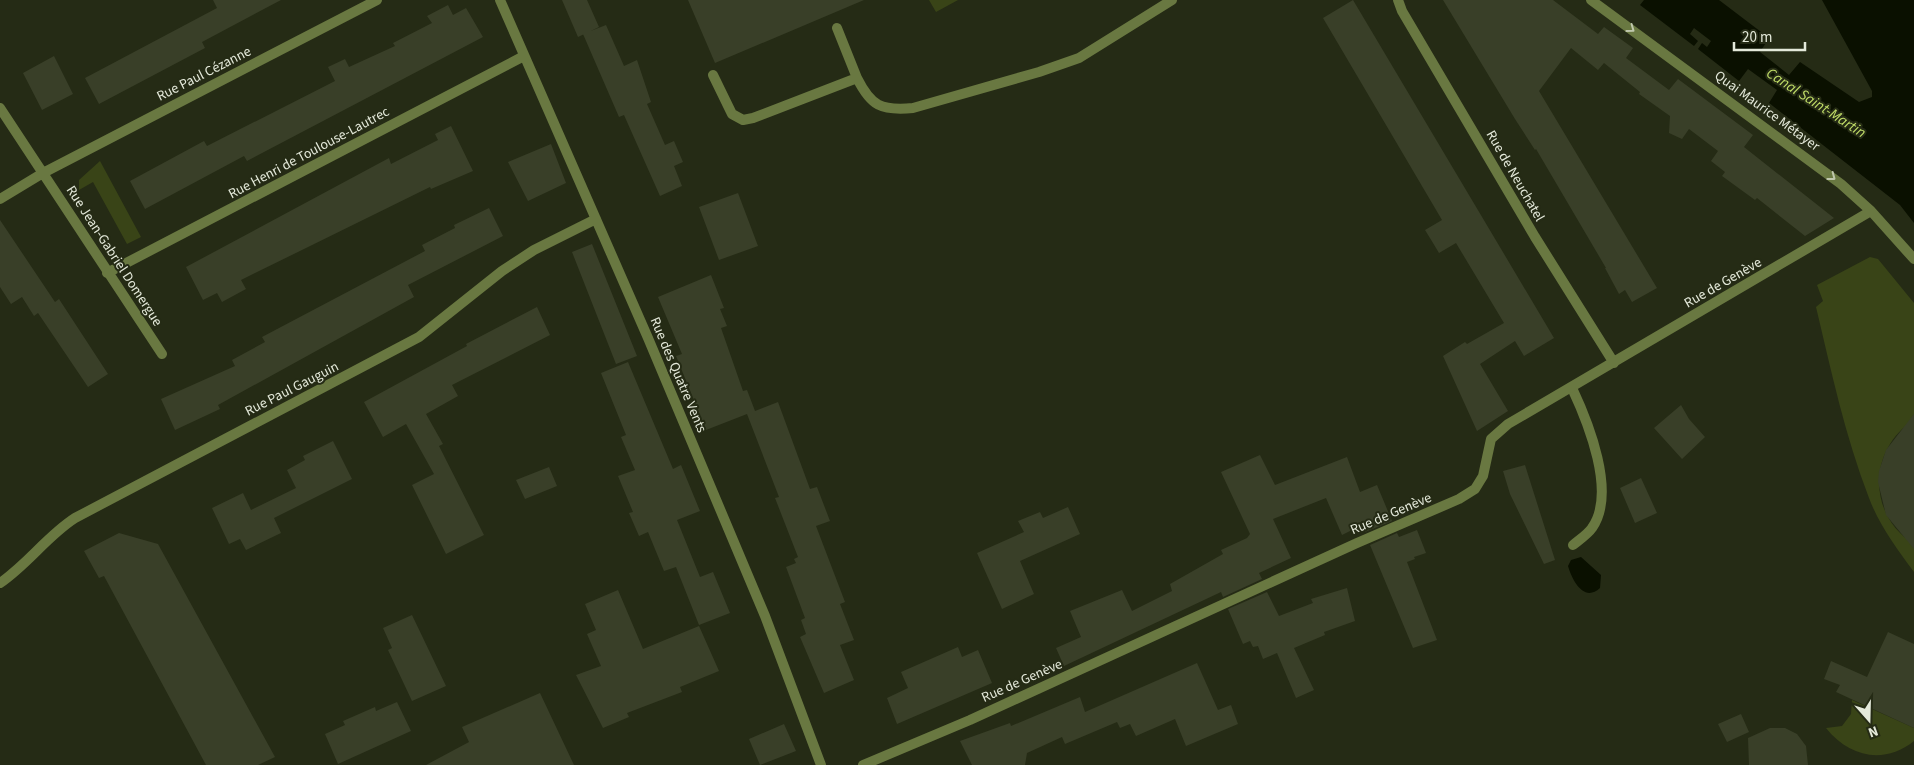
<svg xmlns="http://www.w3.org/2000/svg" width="1914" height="765" viewBox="0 0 1914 765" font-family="'Source Sans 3',sans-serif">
	<rect width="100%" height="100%" fill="#252b15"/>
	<path fill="#394417" d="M 929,0 L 958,0 L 936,12 Z
		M 100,161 L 141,237 L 127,244 L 93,182 L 79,190 L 79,180 Z
		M 1870,257 L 1878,259 L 1914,303 L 1914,420 C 1868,449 1867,515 1914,544 L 1914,572 C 1897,549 1879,525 1869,498 C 1845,436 1831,370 1816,307 L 1823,301 L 1817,285 Z
		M 1852,700 L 1914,728 L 1914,741 C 1884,765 1849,757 1826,728 L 1842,726 L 1851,714 Z"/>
	<path fill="#0a1000" d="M 1644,0 L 1719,0 L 1769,38 L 1760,52 L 1789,75 L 1800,62 L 1859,102 L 1872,97 L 1872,91 L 1822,0 L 1914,0 L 1914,223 L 1900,205 L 1769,103 L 1777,90 L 1748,69 L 1739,81 L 1698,49 L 1702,43 L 1707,47 L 1711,41 L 1694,28 L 1690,34 L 1698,41 L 1694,46 L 1640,5 Z
		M 1581,557 L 1601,575 L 1600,588 C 1584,603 1572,580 1568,566 L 1571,560 Z"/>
	<path fill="#393f28" d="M 213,0 L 281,0 L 202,42 L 205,48 L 99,104 L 85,78 L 217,8 Z
		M 562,0 L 587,0 L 599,27 L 578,37 Z
		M 688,0 L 864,0 L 715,63 Z
		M 1353,0 L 1554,338 L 1524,356 L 1515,341 L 1480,364 L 1508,411 L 1477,431 L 1443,356 L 1465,342 L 1467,344 L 1504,323 L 1456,243 L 1439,253 L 1433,243 L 1425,230 L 1442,220 L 1323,18 Z
		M 1443,0 L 1553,0 L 1598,34 L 1604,27 L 1633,48 L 1626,58 L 1669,90 L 1678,79 L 1753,135 L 1744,147 L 1834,218 L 1805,236 L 1757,198 L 1755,200 L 1722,176 L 1725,172 L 1711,161 L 1718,151 L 1689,129 L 1682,139 L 1669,133 L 1670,116 L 1639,94 L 1640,92 L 1604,63 L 1598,70 L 1571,48 L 1539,91 L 1657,288 L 1632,302 L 1625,290 L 1619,294 L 1605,268 L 1606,268 L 1536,149 L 1535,150 L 1515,119 Z
		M 448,5 L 453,15 L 466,8 L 483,37 L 247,161 L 244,156 L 145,209 L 130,181 L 204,141 L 207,146 L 335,81 L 328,67 L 345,59 L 349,67 L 395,46 L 393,43 L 432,23 L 427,16 Z
		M 606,25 L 624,66 L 637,60 L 651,102 L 647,104 L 665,145 L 674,141 L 683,162 L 674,166 L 682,186 L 660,196 L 624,115 L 619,117 L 583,34 Z
		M 54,56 L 73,94 L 42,110 L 23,73 Z
		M 451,126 L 473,171 L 431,189 L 430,187 L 241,280 L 246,289 L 222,302 L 217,293 L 203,300 L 186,267 L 389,158 L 391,164 L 438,140 L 435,134 Z
		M 551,144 L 566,183 L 528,201 L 508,162 Z
		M 738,193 L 758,246 L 719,260 L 699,207 Z
		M 489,208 L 503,236 L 408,285 L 414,297 L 218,405 L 220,409 L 175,430 L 161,399 L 235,366 L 232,360 L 265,342 L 262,337 L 425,251 L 422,245 L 455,228 L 454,225 Z
		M 0,220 L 55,302 L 59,299 L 108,374 L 88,387 L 38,313 L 34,316 L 22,297 L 11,304 L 0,287 Z
		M 592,244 L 637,356 L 616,364 L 572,252 Z
		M 711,275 L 724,308 L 720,309 L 727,326 L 721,328 L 743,391 L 747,390 L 755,411 L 778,402 L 810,489 L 817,487 L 830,521 L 816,526 L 845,602 L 840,604 L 854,640 L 840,645 L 854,680 L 824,693 L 800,637 L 806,634 L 801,620 L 805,618 L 786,567 L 796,563 L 794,559 L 798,557 L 775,498 L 779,497 L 747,414 L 706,430 L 676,356 L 682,354 L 658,297 Z
		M 537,307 L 550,335 L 452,385 L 458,396 L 426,414 L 443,444 L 439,446 L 484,535 L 446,554 L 412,485 L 434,474 L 406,424 L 383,437 L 364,402 L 467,346 L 466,344 Z
		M 628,362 L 673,469 L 681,465 L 700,511 L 677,520 L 700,577 L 713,572 L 730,613 L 699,625 L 676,567 L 664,571 L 648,532 L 639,536 L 629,513 L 633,512 L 618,476 L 635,470 L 621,437 L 626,435 L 601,373 Z
		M 1681,405 L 1689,419 L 1705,437 L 1682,459 L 1654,428 Z
		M 1914,414 L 1914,549 L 1886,515 L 1878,482 L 1879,471 L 1886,450 Z
		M 333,441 L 352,479 L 274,518 L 281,533 L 246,550 L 240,539 L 229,544 L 212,508 L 243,493 L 251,510 L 296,488 L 287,470 L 305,460 L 303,456 Z
		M 1260,455 L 1275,485 L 1347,457 L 1360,492 L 1377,485 L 1392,521 L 1365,532 L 1362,525 L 1342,535 L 1326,498 L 1273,519 L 1291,558 L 1259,573 L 1262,579 L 1223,597 L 1221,592 L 1064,666 L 1056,648 L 1081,637 L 1070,611 L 1122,590 L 1132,611 L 1172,591 L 1170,584 L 1223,554 L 1221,550 L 1247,538 L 1250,534 L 1221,472 Z
		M 1525,465 L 1555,560 L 1544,564 L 1510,494 L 1503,471 Z
		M 549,467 L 557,486 L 525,499 L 516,480 Z
		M 1641,478 L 1657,513 L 1635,523 L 1620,488 Z
		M 1068,507 L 1080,534 L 1020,561 L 1034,594 L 1002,609 L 977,553 L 1024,532 L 1018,521 L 1040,512 L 1043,518 Z
		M 1417,530 L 1426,553 L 1414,557 L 1415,559 L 1407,562 L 1437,640 L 1413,648 L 1370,545 L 1397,533 L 1399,537 Z
		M 119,533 L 158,544 L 275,757 L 258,765 L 206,765 L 104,576 L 99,578 L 84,551 Z
		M 1347,588 L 1355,621 L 1324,632 L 1325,635 L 1294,648 L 1314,690 L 1296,698 L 1277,653 L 1263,659 L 1258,646 L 1253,647 L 1250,641 L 1243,644 L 1228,609 L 1267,592 L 1279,616 L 1313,603 L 1311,599 Z
		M 618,590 L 643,649 L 699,626 L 719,671 L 680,687 L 682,692 L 627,713 L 629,717 L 603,728 L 576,675 L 601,666 L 587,634 L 596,630 L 585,604 Z
		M 412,615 L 446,686 L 412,701 L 388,650 L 392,648 L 383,628 Z
		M 1888,632 L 1914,644 L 1914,728 L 1836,692 L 1840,685 L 1824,679 L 1831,661 L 1867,677 Z
		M 958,647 L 962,657 L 978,650 L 992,683 L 897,724 L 887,698 L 908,688 L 901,672 Z
		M 1197,663 L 1218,710 L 1231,705 L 1238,724 L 1186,746 L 1175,719 L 1136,736 L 1130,724 L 1120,728 L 1117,722 L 1065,744 L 1062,737 L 1027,753 L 1025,765 L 972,765 L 960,741 L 1010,723 L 1011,726 L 1080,697 L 1085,712 Z
		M 540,693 L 574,765 L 426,765 L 469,742 L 462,727 Z
		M 397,702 L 411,731 L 338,764 L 325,734 L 345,725 L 343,721 L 375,707 L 376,711 Z
		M 1741,714 L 1749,732 L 1727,742 L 1718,724 Z
		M 784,724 L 796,751 L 760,765 L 749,739 Z
		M 1770,728 L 1785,728 L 1797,734 L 1806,746 L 1808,765 L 1749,765 L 1748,738 Z"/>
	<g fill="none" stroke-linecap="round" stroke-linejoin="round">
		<path stroke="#697841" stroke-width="10" d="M 837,28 L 857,78
			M 713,75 L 732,114 L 743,120 L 753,118 L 857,78 C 871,106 881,111 913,108 L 1039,72 L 1079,58 L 1172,0
			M 1572,388 C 1588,422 1617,493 1592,528 C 1588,534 1579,540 1573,545"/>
		<path stroke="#697841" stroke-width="10" d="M 500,0 L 648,338 L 765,616 L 821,765
			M 1398,0 L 1402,11 L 1535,237 L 1614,363
			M 1591,0 L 1841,184 L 1871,211 L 1914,259
			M 0,108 L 162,354
			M 0,199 L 43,173 L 377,0
			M 107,273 L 524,56
			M 0,583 C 28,564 47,536 75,518 L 419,337 L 502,271 L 534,250 L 596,219
			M 863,765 L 970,720 L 1357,543 L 1459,499 L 1475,489 L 1483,476 L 1491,439 L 1508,424 L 1871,211"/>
	</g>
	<defs><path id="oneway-chevron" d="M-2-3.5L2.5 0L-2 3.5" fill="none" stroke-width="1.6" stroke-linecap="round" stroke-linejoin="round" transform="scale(1.25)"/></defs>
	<g stroke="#bfc7ac">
		<use href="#oneway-chevron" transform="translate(1631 29) rotate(36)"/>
		<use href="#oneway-chevron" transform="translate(1832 177) rotate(37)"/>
	</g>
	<g text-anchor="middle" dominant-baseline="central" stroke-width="4" stroke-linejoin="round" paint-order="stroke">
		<g font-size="14" fill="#e4e9da" stroke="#252b15">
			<text transform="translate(204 74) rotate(-27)">Rue Paul Cézanne</text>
			<text transform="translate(1767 111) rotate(36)">Quai Maurice Métayer</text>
			<text transform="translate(309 153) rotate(-28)">Rue Henri de Toulouse-Lautrec</text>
			<text transform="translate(1515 176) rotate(60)">Rue de Neuchatel</text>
			<text transform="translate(114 256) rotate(57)">Rue Jean-Gabriel Domergue</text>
			<text transform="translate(1723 283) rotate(-30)">Rue de Genève</text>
			<text transform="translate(678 375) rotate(67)">Rue des Quatre Vents</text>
			<text transform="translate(292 389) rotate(-27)">Rue Paul Gauguin</text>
			<text transform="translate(1391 514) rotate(-23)">Rue de Genève</text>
			<text transform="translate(1022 681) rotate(-24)">Rue de Genève</text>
		</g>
		<g font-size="15" font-style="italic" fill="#c1de68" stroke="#252b15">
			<text transform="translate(1816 103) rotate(33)">Canal Saint-Martin</text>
		</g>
	</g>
	<g transform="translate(1869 720) rotate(160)" stroke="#252b15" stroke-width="4" paint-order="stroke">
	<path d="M0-4L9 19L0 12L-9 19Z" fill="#e4e9da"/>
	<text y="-8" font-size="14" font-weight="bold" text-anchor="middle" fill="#e4e9da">N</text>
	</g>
	<path d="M1734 42v8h71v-8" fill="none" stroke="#e4e9da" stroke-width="2.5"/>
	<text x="1742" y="42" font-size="15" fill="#e4e9da" stroke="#252b15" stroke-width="4" paint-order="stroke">20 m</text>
</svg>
